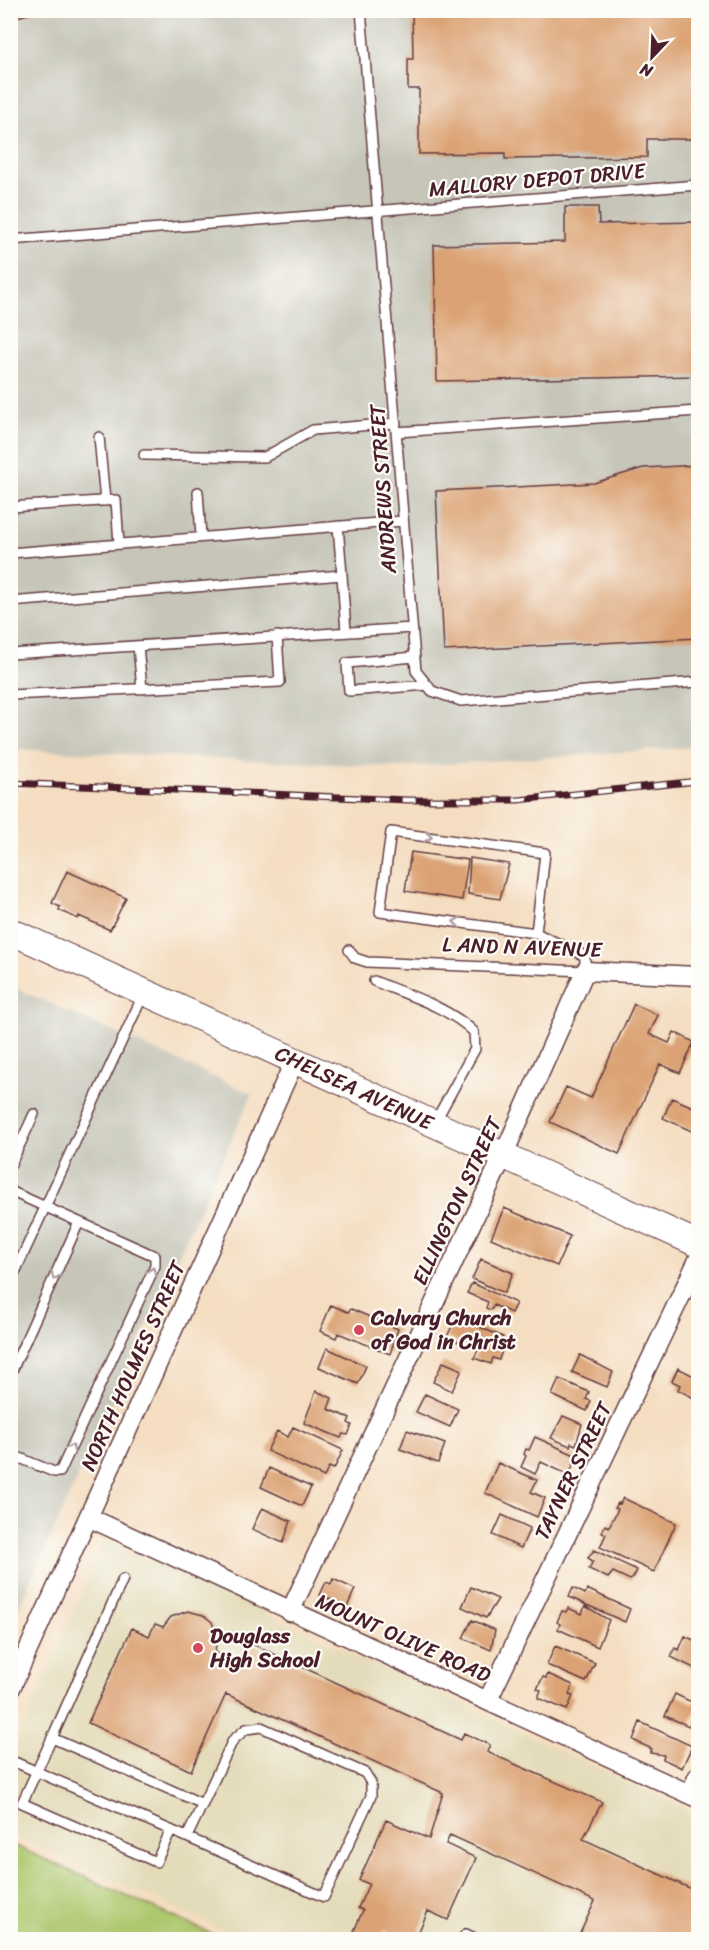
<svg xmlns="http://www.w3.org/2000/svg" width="709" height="1950" viewBox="0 0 709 1950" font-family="Sriracha,sans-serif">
	<rect width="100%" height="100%" fill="#fdfcf7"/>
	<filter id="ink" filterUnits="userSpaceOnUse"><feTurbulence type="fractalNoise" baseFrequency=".0167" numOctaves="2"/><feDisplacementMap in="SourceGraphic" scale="12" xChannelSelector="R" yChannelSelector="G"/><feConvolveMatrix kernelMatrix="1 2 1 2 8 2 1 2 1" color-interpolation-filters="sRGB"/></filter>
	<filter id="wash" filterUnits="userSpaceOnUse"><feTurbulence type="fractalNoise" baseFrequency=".008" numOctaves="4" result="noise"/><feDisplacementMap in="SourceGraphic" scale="24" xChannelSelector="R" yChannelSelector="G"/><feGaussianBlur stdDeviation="1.35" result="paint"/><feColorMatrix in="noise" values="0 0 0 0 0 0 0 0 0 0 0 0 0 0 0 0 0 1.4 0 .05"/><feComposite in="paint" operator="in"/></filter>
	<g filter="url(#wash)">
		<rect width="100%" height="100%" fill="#f4ddc0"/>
		<path fill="#e4dbba" d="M 105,1539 L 698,1815 L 698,1939 L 244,1939 L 11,1834 L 11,1756 Z"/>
		<path fill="#c6c5b8" d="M 11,11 L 698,11 L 698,747 L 402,767 L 11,749 Z
			M 11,986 L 252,1094 L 11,1624 Z"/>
		<path fill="#adc76d" stroke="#7c734c" stroke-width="1.5" d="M 11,1844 L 223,1939 L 11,1939 Z"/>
		<g id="blocks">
			<path fill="#dba375" d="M 10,10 L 39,10 L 39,11 L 10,19 Z
				M 412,10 L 698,10 L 698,139 L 647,139 L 647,157 L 505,159 L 505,153 L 419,154 L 419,89 L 408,89 L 408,59 L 413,59 Z
				M 565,207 L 598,207 L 599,224 L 698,222 L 698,376 L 437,381 L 434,245 L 565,242 Z
				M 698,465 L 698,638 L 444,651 L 436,491 L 594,483 L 643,468 Z
				M 411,852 L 468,860 L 462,900 L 405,891 Z
				M 470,858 L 509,864 L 500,899 L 468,894 Z
				M 67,871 L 126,898 L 110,930 L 79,916 L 78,919 L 59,910 L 60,907 L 52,903 Z
				M 634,1004 L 658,1015 L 649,1034 L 669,1043 L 674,1032 L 694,1042 L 680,1073 L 660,1064 L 619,1154 L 550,1122 L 566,1087 L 591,1098 Z
				M 672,1098 L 693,1107 L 694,1104 L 698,1106 L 698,1134 L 663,1118 Z
				M 504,1208 L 570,1236 L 557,1266 L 491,1238 Z
				M 481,1259 L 513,1273 L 504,1293 L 472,1279 Z
				M 472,1283 L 516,1303 L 511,1313 L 494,1305 L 491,1310 L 486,1308 L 488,1302 L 467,1293 Z
				M 331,1305 L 348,1312 L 351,1309 L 398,1329 L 390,1354 L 338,1333 L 336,1338 L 320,1331 Z
				M 456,1317 L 503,1337 L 498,1349 L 502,1351 L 499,1360 L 493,1358 L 491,1364 L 474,1358 L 478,1350 L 447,1337 Z
				M 327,1348 L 366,1366 L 358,1384 L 319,1367 Z
				M 580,1355 L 613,1372 L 607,1387 L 572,1372 Z
				M 443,1362 L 462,1370 L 452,1391 L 433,1382 Z
				M 678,1368 L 698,1378 L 698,1400 L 678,1390 L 680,1385 L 672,1381 Z
				M 559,1379 L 589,1392 L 586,1399 L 591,1401 L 587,1411 L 552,1395 Z
				M 316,1391 L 332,1398 L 328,1409 L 350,1418 L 348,1423 L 352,1425 L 348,1435 L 343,1434 L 341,1438 L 304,1423 Z
				M 425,1394 L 458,1409 L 450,1427 L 416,1412 Z
				M 563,1416 L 582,1424 L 576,1445 L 571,1443 L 570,1446 L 551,1438 Z
				M 293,1427 L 343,1450 L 334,1469 L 329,1467 L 324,1477 L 267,1451 L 277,1431 L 288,1437 Z
				M 407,1430 L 445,1444 L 438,1463 L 400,1449 Z
				M 535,1437 L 577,1456 L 569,1475 L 541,1462 L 535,1474 L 521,1467 L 526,1456 L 524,1454 L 526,1449 L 529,1450 Z
				M 498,1463 L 537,1480 L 531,1492 L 545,1498 L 537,1517 L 485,1493 Z
				M 269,1468 L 311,1487 L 302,1506 L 261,1487 Z
				M 623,1498 L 676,1523 L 654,1572 L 600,1547 L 606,1534 L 602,1532 L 605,1525 L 609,1527 L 618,1509 L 615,1508 L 618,1503 L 620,1504 Z
				M 262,1508 L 291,1521 L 283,1543 L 252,1529 Z
				M 502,1515 L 530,1528 L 521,1548 L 493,1535 Z
				M 594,1550 L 637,1570 L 633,1578 L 630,1580 L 613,1572 L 608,1578 L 589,1569 L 593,1561 L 588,1558 Z
				M 333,1579 L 355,1589 L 347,1607 L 320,1595 L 326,1582 L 331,1584 Z
				M 471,1587 L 498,1599 L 486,1618 L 462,1607 Z
				M 573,1588 L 585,1594 L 587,1589 L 630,1609 L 625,1622 L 569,1597 Z
				M 585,1606 L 609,1620 L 598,1647 L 558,1629 L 560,1624 L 557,1622 L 562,1611 L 566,1612 L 568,1608 L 582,1614 Z
				M 188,1611 L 203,1615 L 212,1622 L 217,1636 L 215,1652 L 222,1656 L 238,1663 L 248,1642 L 461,1740 L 464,1733 L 490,1745 L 487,1752 L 602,1802 L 583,1839 L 698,1892 L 698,1940 L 577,1940 L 595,1901 L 450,1835 L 446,1844 L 476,1858 L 448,1920 L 428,1911 L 415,1940 L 406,1940 L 385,1930 L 381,1940 L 370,1940 L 354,1931 L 363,1910 L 358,1908 L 369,1884 L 359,1880 L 386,1820 L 429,1839 L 443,1793 L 226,1694 L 191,1771 L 88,1723 L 132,1628 L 149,1636 L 155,1624 L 163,1627 L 171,1617 Z
				M 472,1620 L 495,1630 L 491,1650 L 463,1638 Z
				M 685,1636 L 698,1642 L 698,1670 L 671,1657 L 675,1648 L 679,1650 Z
				M 555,1646 L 595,1663 L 586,1682 L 547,1665 Z
				M 548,1674 L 573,1685 L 569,1695 L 573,1696 L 567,1710 L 538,1698 L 541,1690 L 537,1689 L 543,1677 L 546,1678 Z
				M 675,1694 L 698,1705 L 689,1726 L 665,1716 Z
				M 640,1722 L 692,1746 L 682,1768 L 663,1759 L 664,1755 L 650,1753 L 652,1749 L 633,1740 Z"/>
		</g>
	</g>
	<g filter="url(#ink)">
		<use href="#blocks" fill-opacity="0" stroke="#643c41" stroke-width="1.5"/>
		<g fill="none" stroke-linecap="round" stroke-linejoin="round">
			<g stroke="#643c41" stroke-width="12">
				<path id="lane" d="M 361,10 L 416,671 L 432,691 L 461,701 L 698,682
					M 10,240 L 698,185
					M 397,432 L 698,411
					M 99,437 L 105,501
					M 144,455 L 265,457 L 313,430 L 396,423
					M 198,492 L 201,536
					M 10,507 L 116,500 L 119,544
					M 338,526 L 342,575
					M 10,553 L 403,521
					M 10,602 L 342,575 L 346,632
					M 138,646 L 142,689
					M 10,654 L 412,628
					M 415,657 L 347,663 L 349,691 L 428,685
					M 10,695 L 280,682 L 277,636
					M 349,950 L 355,958 L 367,962 L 585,971 L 585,956 L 536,933 L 380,912 L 391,832 L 545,853 L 536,933
					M 374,981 C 407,995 447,1006 474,1032 L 475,1049 L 470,1058 L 435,1122
					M 10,1166 L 34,1114
					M 10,1191 L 155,1256 L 155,1266 L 60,1472 L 54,1472 L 10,1454
					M 10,1283 L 144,993
					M 10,1375 L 79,1222
					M 52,1738 L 123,1579
					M 10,1760 C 115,1806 219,1851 324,1897 L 371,1796 L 371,1783 L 365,1773 L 261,1727 L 246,1729 L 233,1740 L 187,1837
					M 171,1830 L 156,1862 L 22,1803 L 52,1738 L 203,1804
					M 461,1940 L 466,1934 L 479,1940"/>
			</g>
			<g stroke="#643c41" stroke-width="21">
				<path id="street" d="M 90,1518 L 698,1798
					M 290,1612 L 503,1156 L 585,971 L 698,976
					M 10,1690 L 295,1060
					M 488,1700 L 698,1260
					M 690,1794 L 698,1776"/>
			</g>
			<g stroke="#643c41" stroke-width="28">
				<path id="secondary" d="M 10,931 L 698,1244"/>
			</g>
			<use href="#lane" stroke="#fff" stroke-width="9"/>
			<use href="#street" stroke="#fff" stroke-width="18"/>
			<use href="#secondary" stroke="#fff" stroke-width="26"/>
			<g stroke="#4a1f2b" stroke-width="7">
				<path id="rail" d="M 10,783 L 408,800 L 518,800 L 698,781"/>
			</g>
			<use href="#rail" stroke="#fdfcf7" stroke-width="4.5" stroke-dasharray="14" stroke-linecap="butt"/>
		</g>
		<defs><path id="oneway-chevron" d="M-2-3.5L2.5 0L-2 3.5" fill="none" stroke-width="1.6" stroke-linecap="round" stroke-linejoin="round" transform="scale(1.5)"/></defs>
		<g stroke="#ae9aa0">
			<use href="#oneway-chevron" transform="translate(428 837) rotate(8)"/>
			<use href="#oneway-chevron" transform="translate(457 922) rotate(-172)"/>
			<use href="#oneway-chevron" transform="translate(152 1271) rotate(-71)"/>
			<use href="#oneway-chevron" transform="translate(55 1276) rotate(114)"/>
			<use href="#oneway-chevron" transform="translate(71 1448) rotate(-65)"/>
		</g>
	</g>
	<g fill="#d1495b" stroke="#fdfcf7" stroke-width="2">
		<circle cx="359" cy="1330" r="6"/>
		<circle cx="198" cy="1648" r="6"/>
	</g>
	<g text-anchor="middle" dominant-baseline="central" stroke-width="4.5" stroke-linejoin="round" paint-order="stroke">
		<g font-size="21" fill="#4a1f2b" stroke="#fdfcf7">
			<text transform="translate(537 180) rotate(-5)">MALLORY DEPOT DRIVE</text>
			<text transform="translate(383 489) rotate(-94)">ANDREWS STREET</text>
			<text transform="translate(522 947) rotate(2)">L AND N AVENUE</text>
			<text transform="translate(354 1088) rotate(25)">CHELSEA AVENUE</text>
			<text transform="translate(457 1201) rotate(-65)">ELLINGTON STREET</text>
			<text transform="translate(133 1366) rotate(-66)">NORTH HOLMES STREET</text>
			<text transform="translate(573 1471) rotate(-64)">TAYNER STREET</text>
			<text transform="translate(403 1638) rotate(24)">MOUNT OLIVE ROAD</text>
		</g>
		<g font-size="21" font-weight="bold" fill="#4a1f2b" stroke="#fdfcf7" text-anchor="start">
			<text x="371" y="1318">Calvary Church<tspan x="371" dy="24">of God in Christ</tspan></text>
			<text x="210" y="1636">Douglass<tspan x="210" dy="24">High School</tspan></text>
		</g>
	</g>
	<rect width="709" height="1950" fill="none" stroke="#fdfcf7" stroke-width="36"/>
	<g transform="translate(652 57) rotate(203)" stroke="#fdfcf7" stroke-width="4.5" paint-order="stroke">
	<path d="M0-4.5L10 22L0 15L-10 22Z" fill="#4a1f2b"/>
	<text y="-9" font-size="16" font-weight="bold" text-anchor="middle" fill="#4a1f2b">N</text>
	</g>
</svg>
